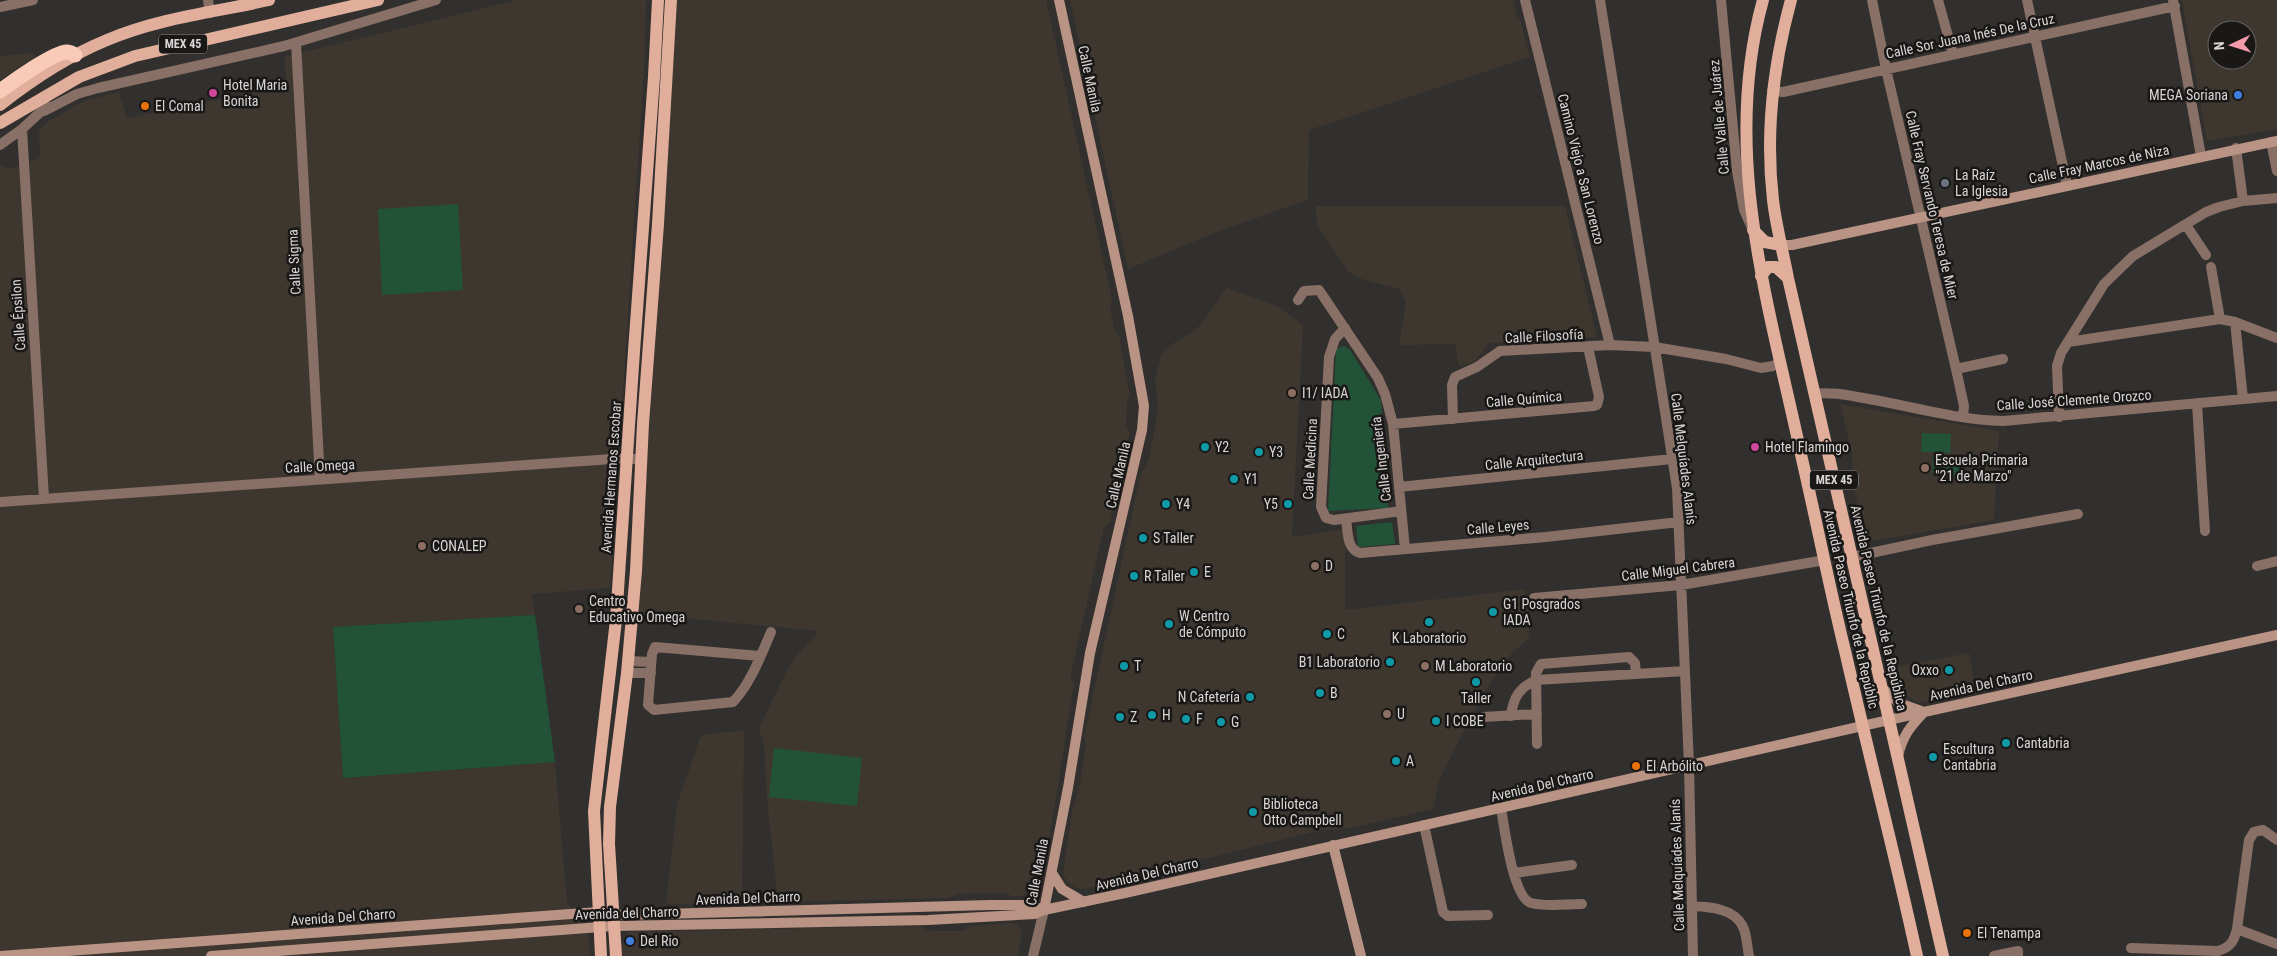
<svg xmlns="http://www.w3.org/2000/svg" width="2277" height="956" viewBox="0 0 2277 956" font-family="'Roboto Condensed',sans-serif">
	<rect width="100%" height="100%" fill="#32302e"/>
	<path fill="#3e3730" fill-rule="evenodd" d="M 517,0 L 646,0 L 645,56 L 610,588 L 532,594 L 535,615 L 333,627 L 343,778 L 555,762 L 567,902 L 589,937 L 590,956 L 0,956 L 0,165 L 8,169 L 40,158 L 39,130 L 49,121 L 86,100 L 119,92 L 127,118 L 287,85 L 284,57 Z
		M 677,0 L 1046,0 L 1112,299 L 1110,307 L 1114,329 L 1119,336 L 1130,395 L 1127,401 L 1126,427 L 1130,432 L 1110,523 L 1104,527 L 1070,678 L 1074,683 L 1044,873 L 1040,881 L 1023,895 L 1014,897 L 1005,893 L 956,894 L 949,898 L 778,902 L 767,799 L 764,746 L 759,728 L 786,672 L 797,655 L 819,631 L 637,614 Z
		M 1070,0 L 1513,0 L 1517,18 L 1520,19 L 1530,57 L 1309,130 L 1308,200 L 1224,229 L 1128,269 Z
		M 2182,0 L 2277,0 L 2277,129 L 2207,141 ZM 2217,30 L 2247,30 L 2247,60 L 2217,60 Z
		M 32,53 L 35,57 L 0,80 L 0,56 Z
		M 1315,206 L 1565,206 L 1597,337 L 1489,343 L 1474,362 L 1459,366 L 1455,344 L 1399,345 L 1406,302 L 1399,289 L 1358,278 L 1348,271 L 1318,227 Z
		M 1227,288 L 1277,306 L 1303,325 L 1292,537 L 1345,529 L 1345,610 L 1525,589 L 1530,637 L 1511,654 L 1493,678 L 1463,732 L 1439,781 L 1433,809 L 1351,828 L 1321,830 L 1084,889 L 1076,888 L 1067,882 L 1063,874 L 1072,811 L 1079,789 L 1086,745 L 1084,737 L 1140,477 L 1149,458 L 1155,429 L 1158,407 L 1155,379 L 1161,356 L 1174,343 L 1197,329 Z
		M 1840,404 L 1999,431 L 1994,520 L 1866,542 L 1853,483 L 1852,453 Z
		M 1969,653 L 1976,691 L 1919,703 L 1900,692 L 1894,667 Z
		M 744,730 L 742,905 L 666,904 L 677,805 L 701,735 Z
		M 1013,923 L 1019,925 L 1022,932 L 1018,956 L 622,956 L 621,943 L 627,943 L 628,932 L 920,926 L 929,931 L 962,931 L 971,926 Z"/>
	<path fill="#225338" d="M 458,204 L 463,290 L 382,295 L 378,209 Z
		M 1344,346 L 1350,350 L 1381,400 L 1388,508 L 1328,511 L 1336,349 Z
		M 1922,433 L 1951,434 L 1950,453 L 1921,452 Z
		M 1933,456 L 1962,458 L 1960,476 L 1932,474 Z
		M 1392,522 L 1395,544 L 1358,547 L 1356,526 Z
		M 535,615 L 555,762 L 343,778 L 333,627 Z
		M 774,748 L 862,758 L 857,806 L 769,797 Z"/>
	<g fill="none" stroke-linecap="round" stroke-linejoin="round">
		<path stroke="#887066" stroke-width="10" d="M 208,0 L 210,13
			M 1525,0 L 1610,345
			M 1600,0 L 1677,488 L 1689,765 L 1693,956
			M 1721,0 L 1737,171 L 1744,210 L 1752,228
			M 1872,0 L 1886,69 L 1956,369 L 1964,406 L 1963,417
			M 1938,0 L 1953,54
			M 2027,0 L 2067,185
			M 2173,0 L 2201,156
			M 0,7 L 33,0
			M 296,43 L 320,479
			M 1772,91 L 1783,92 L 2175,6
			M 44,111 L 77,94 L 98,88 L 284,46 L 436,0
			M 22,129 L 44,498
			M 2271,142 L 2277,171
			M 0,145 L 22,129 L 47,106
			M 2236,148 L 2243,201
			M 2186,225 L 2206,255
			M 2211,267 L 2220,319
			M 1298,300 L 1304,291 L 1319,290 L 1378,378 L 1385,394 L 1393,424 L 1405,549
			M 2235,322 L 2243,399
			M 1345,328 L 1335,339 L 1329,357 L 1321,507 L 1326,518 L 1334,520 L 1401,511
			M 2068,342 L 2220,319 L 2235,322 L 2277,338
			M 1956,369 L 2003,359
			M 1814,394 C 1834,391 1855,397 1875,400 C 1917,408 1960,420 2003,421 L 2277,396
			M 2197,404 L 2205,531
			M 2059,417 L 2057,366 L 2061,353 L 2104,284 L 2133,256 L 2206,212 L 2219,207 L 2243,201 L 2277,198
			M 1453,419 L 1452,385 L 1455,377 L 1477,367 L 1500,351 L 1610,345 L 1654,347 L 1726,359 L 1761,368 L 1773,366 L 1780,362
			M 1393,424 L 1594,406 L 1597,405 L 1599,397 L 1588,347
			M 1399,487 L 1672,459
			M 0,502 L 627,458 L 641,460
			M 1346,519 C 1348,530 1346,549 1360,553 L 1546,537 L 1679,522
			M 1852,557 L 1932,540 L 2078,514
			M 2257,566 L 2277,561
			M 1534,598 L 1681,585 L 1825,560
			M 760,656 L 655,647 L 652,654 L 648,705 L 654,710 L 733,702 C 751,683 761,655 771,632
			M 628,661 L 651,662
			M 627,673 L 651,673
			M 1511,716 C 1513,698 1519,688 1536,680 L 1685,671
			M 1483,717 L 1537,714
			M 1537,744 L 1536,673 L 1541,664 L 1629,657 L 1635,663 L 1636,674
			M 1501,808 C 1504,826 1513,898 1531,903 C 1546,907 1567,904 1582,904
			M 1424,825 L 1443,912 L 1448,916 L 1488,915
			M 1514,873 L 1572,865
			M 1692,906 C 1708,907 1733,908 1742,925 C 1747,933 1747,947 1749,956
			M 2237,929 L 2277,944
			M 2131,948 L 2218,951 C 2231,947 2234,941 2237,929 L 2249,840 L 2254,832 L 2263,830 L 2277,840
			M 1033,956 L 1044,910
			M 1994,956 L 2018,951 L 2018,956"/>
		<path stroke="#b99384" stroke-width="10" d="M 1781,245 L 1792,245 L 2277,141
			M 1882,688 L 1899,703 L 1924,712 C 1910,727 1903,735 1898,756
			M 1333,845 L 1361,956
			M 1052,873 L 1062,889 L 1084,902
			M 1044,910 L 1068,788 L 1090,653 L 1142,430 L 1144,406 L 1128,316 L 1059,0
			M 0,956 L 598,912 L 613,915 L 661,914 L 990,905 L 1029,905 L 1044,910 L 1125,893 L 1924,712 L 2277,635
			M 211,956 L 614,926 L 928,920 L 1035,914 L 1044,910"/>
		<path stroke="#e0ae9b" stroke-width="12" d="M 1763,0 C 1720,155 1770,308 1802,459 C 1817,524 1830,590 1846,655 C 1869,756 1895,855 1917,956
			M 1791,0 C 1773,66 1765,131 1773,200 C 1776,226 1783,252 1788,278 L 1943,956
			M 0,105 C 33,79 68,56 107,40 C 158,18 216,12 269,0
			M 0,123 L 79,77 L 135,56 L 378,0
			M 1753,230 L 1765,242 L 1781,245
			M 1761,276 L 1768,267 L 1776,267 L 1788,278
			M 601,956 L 594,811 L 616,620 L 634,351 L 654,77 L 658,0
			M 616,956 L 609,844 L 610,807 L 627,673 L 636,571 L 643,424 L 658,224 L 671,0"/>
		<path stroke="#facab8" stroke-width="15" d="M 0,91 C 12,82 54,52 67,52 C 70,52 73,54 75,55"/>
	</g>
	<g fill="#d1479c" stroke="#191817" stroke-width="2">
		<circle cx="213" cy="93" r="5"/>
		<circle cx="1755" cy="447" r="5"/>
	</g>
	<g fill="#3f7fe0" stroke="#191817" stroke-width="2">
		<circle cx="2238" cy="95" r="5"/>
		<circle cx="630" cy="941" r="5"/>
	</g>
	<g fill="#e8710a" stroke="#191817" stroke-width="2">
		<circle cx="145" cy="106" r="5"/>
		<circle cx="1636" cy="766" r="5"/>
		<circle cx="1967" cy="933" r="5"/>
	</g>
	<circle fill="#6b7280" stroke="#191817" stroke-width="2" cx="1945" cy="183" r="5"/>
	<g fill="#8d6e63" stroke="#191817" stroke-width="2">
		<circle cx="1292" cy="393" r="5"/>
		<circle cx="1925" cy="468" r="5"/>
		<circle cx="422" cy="546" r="5"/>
		<circle cx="1315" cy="566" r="5"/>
		<circle cx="579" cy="609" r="5"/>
		<circle cx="1425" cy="666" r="5"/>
		<circle cx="1387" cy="714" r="5"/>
	</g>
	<g fill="#0f9aa8" stroke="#191817" stroke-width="2">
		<circle cx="1205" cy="447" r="5"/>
		<circle cx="1259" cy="452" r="5"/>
		<circle cx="1234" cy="479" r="5"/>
		<circle cx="1166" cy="504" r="5"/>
		<circle cx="1288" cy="504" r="5"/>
		<circle cx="1143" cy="538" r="5"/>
		<circle cx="1194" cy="572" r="5"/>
		<circle cx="1134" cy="576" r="5"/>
		<circle cx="1493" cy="612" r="5"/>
		<circle cx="1429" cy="622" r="5"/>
		<circle cx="1169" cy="624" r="5"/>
		<circle cx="1327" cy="634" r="5"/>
		<circle cx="1390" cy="662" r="5"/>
		<circle cx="1124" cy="666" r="5"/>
		<circle cx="1949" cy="670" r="5"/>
		<circle cx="1476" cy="682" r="5"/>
		<circle cx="1320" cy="693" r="5"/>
		<circle cx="1250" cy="697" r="5"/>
		<circle cx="1152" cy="715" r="5"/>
		<circle cx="1120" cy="717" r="5"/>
		<circle cx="1186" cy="719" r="5"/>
		<circle cx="1436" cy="721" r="5"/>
		<circle cx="1221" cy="722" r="5"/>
		<circle cx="2006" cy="743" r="5"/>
		<circle cx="1933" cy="757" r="5"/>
		<circle cx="1396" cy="761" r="5"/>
		<circle cx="1253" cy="812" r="5"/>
	</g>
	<g text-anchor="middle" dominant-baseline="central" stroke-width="5" stroke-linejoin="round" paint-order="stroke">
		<g fill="#191817" stroke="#9f9d9c" stroke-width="1">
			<rect x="159" y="34.5" width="48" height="19" rx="4"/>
			<rect x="1810" y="470.5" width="48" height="19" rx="4"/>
		</g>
		<g font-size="12" font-weight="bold" fill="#d8d6d5">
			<text x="183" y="44">MEX 45</text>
			<text x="1834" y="480">MEX 45</text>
		</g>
		<g font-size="14" fill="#d8d6d5" stroke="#191817">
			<text transform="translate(1970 36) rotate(-12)">Calle Sor Juana Inés De la Cruz</text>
			<text transform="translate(1090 79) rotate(78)">Calle Manila</text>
			<text transform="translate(1719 117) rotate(-95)">Calle Valle de Juárez</text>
			<text transform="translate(2099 164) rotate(-12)">Calle Fray Marcos de Niza</text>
			<text transform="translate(1581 169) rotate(76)">Camino Viejo a San Lorenzo</text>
			<text transform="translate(1932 205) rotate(77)">Calle Fray Servando Teresa de Mier</text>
			<text transform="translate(294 262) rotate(-93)">Calle Sigma</text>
			<text transform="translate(18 315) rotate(-94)">Calle Épsilon</text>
			<text transform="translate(1544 336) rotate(-3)">Calle Filosofía</text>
			<text transform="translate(1524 399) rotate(-5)">Calle Química</text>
			<text transform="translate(2074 400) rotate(-4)">Calle José Clemente Orozco</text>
			<text transform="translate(1310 459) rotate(-87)">Calle Medicina</text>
			<text transform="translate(1381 459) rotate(-97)">Calle Ingeniería</text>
			<text transform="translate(1684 459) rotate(83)">Calle Melquíades Alanís</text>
			<text transform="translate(1534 460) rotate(-6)">Calle Arquitectura</text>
			<text transform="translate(320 466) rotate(-3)">Calle Omega</text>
			<text transform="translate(1118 475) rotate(-77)">Calle Manila</text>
			<text transform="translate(611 477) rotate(-86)">Avenida Hermanos Escobar</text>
			<text transform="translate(1498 527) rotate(-5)">Calle Leyes</text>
			<text transform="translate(1678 569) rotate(-7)">Calle Miguel Cabrera</text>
			<text transform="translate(1879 608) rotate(77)">Avenida Paseo Triunfo de la República</text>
			<text transform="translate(1851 609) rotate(77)">Avenida Paseo Triunfo de la Repúblic</text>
			<text transform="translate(1981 685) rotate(-12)">Avenida Del Charro</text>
			<text transform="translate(1542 785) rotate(-13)">Avenida Del Charro</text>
			<text transform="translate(1677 865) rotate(-92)">Calle Melquíades Alanís</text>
			<text transform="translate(1037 872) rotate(-79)">Calle Manila</text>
			<text transform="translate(1147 874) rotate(-13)">Avenida Del Charro</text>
			<text transform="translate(748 898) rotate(-2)">Avenida Del Charro</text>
			<text transform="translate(627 913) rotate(-2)">Avenida del Charro</text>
			<text transform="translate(343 917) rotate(-4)">Avenida Del Charro</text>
		</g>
		<g font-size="14" fill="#d8d6d5" stroke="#191817" text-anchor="start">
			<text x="223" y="85">Hotel Maria<tspan x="223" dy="16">Bonita</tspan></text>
			<text x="2228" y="95" text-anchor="end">MEGA Soriana</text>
			<text x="155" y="106">El Comal</text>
			<text x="1955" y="175">La Raíz<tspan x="1955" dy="16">La Iglesia</tspan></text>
			<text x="1302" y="393">I1/ IADA</text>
			<text x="1215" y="447">Y2</text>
			<text x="1765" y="447">Hotel Flamingo</text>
			<text x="1269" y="452">Y3</text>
			<text x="1935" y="460">Escuela Primaria<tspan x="1935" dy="16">"21 de Marzo"</tspan></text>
			<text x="1244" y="479">Y1</text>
			<text x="1176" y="504">Y4</text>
			<text x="1278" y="504" text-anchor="end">Y5</text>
			<text x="1153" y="538">S Taller</text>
			<text x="432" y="546">CONALEP</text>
			<text x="1325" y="566">D</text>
			<text x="1204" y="572">E</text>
			<text x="1144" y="576">R Taller</text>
			<text x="589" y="601">Centro<tspan x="589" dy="16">Educativo Omega</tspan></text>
			<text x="1503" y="604">G1 Posgrados<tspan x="1503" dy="16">IADA</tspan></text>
			<text x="1179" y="616">W Centro<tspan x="1179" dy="16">de Cómputo</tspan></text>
			<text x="1337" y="634">C</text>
			<text x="1429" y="638" text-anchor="middle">K Laboratorio</text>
			<text x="1380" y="662" text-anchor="end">B1 Laboratorio</text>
			<text x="1134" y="666">T</text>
			<text x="1435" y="666">M Laboratorio</text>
			<text x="1939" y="670" text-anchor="end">Oxxo</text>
			<text x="1330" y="693">B</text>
			<text x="1240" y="697" text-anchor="end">N Cafetería</text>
			<text x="1476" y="698" text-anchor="middle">Taller</text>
			<text x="1397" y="714">U</text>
			<text x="1162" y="715">H</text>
			<text x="1130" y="717">Z</text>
			<text x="1196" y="719">F</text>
			<text x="1446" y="721">I COBE</text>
			<text x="1231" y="722">G</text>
			<text x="2016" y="743">Cantabria</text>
			<text x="1943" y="749">Escultura<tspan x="1943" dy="16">Cantabria</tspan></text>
			<text x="1406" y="761">A</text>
			<text x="1646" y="766">El Arbólito</text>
			<text x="1263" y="804">Biblioteca<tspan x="1263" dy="16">Otto Campbell</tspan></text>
			<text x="1977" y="933">El Tenampa</text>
			<text x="640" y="941">Del Rio</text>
		</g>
	</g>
	<g transform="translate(2232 45) rotate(266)"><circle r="24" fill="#191817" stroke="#656463"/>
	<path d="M0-4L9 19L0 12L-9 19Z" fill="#f39aaa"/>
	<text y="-8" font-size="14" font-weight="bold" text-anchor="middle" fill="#d8d6d5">N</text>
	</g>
</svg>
